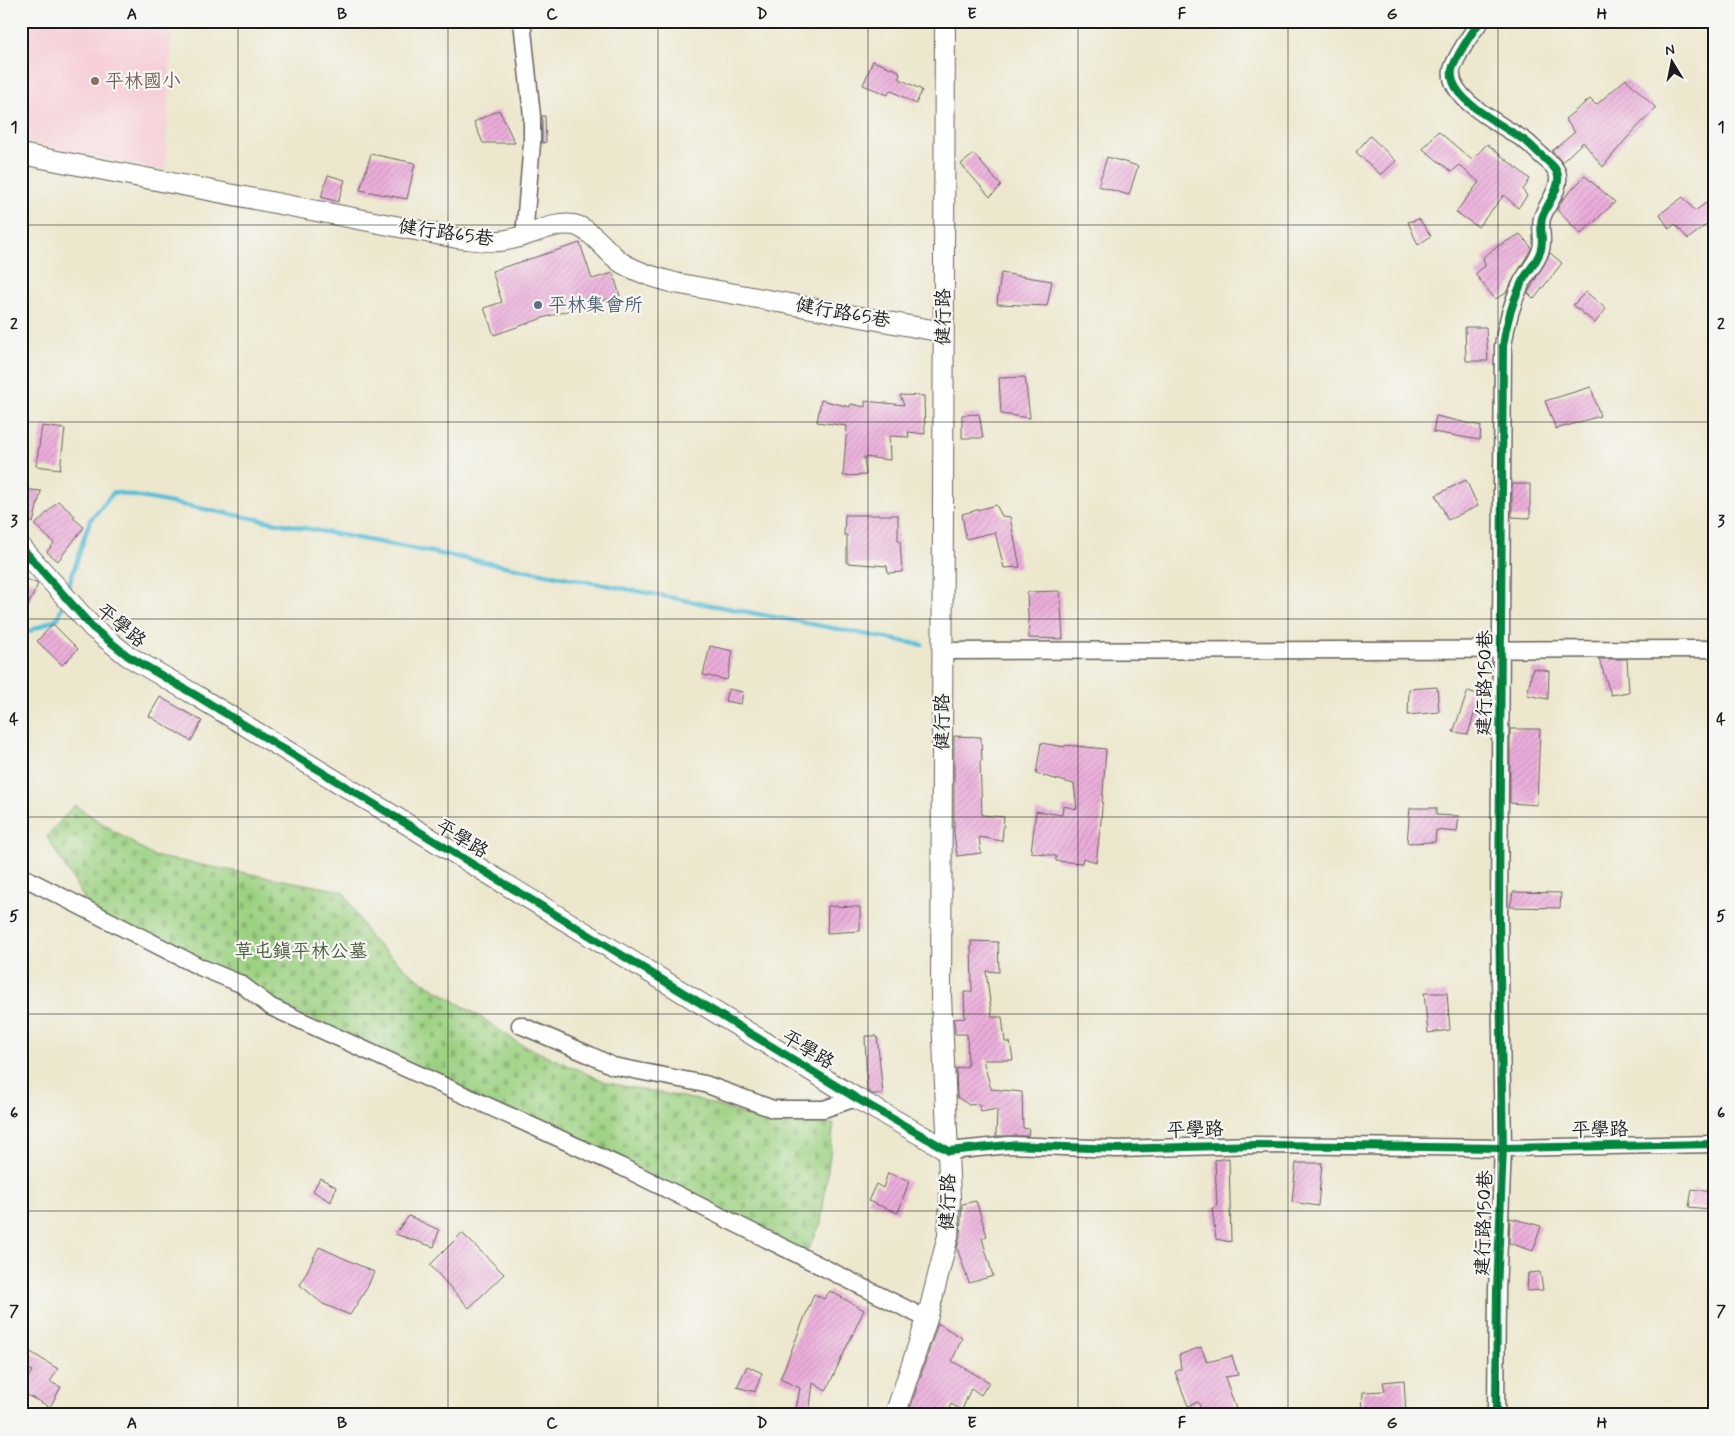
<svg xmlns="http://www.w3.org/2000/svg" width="1735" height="1436" viewBox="0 0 1735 1436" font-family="Mynerve,'LXGW WenKai TC',sans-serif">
	<defs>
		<pattern id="cemetery-stones" width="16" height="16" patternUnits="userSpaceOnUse" patternTransform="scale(1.25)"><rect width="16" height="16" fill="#9cd181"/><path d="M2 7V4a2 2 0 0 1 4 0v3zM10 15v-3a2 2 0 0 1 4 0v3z" fill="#86b36f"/></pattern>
		<pattern id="building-hatch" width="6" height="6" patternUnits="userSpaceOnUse" patternTransform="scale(1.25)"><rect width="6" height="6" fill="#ebadda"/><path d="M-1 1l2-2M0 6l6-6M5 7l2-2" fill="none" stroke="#c994ba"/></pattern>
	</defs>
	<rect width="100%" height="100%" fill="#f6f6f2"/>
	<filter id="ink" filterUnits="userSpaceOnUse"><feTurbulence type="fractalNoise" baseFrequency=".02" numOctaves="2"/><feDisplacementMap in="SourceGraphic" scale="10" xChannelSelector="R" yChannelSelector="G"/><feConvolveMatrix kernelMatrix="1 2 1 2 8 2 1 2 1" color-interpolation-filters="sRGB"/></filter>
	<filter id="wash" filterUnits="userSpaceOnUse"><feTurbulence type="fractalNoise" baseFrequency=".0096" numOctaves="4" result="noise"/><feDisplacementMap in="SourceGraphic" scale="20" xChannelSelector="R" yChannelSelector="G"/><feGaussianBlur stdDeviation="1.12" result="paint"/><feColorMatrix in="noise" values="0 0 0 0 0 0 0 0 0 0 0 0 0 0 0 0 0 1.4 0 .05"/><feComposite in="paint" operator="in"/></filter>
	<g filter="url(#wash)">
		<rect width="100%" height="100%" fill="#ece7cd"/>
		<path fill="#f6cfd7" d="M 21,21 L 172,21 L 165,171 L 21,141 Z"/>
		<path fill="url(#cemetery-stones)" stroke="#5c764e" d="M 74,805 L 153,856 L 343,891 L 370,938 L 413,975 L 485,1020 L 518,1043 L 608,1083 L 703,1101 L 771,1124 L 834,1124 L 821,1223 L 804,1258 L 93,913 L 47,837 Z"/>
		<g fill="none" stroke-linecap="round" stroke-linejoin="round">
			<path stroke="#5bbfd9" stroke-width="4.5" d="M 67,591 L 90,520 L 114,492 L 922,645
				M 21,635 L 58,618 L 63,603"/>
		</g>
		<g id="blocks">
			<path fill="url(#building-hatch)" d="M 873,61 L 899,71 L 900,79 L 922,90 L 916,104 L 890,90 L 888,95 L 863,85 Z
				M 1626,79 L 1656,108 L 1626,139 L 1603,167 L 1583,142 L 1562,162 L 1552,151 L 1575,132 L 1565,119 L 1590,99 L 1596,105 Z
				M 499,110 L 515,143 L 483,143 L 474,122 Z
				M 542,116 L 545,116 L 546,142 L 542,143 Z
				M 1438,131 L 1472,160 L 1487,144 L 1530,179 L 1523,190 L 1527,196 L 1518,208 L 1504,195 L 1478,227 L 1456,212 L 1479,182 L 1459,165 L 1452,172 L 1423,149 Z
				M 1370,136 L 1396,161 L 1381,175 L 1356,152 Z
				M 371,154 L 415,163 L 407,199 L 360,190 Z
				M 974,154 L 1001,186 L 990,197 L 961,164 Z
				M 1107,157 L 1138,166 L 1129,195 L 1098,186 Z
				M 328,175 L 345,180 L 338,202 L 321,197 Z
				M 1585,176 L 1615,202 L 1581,234 L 1557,210 L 1563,199 Z
				M 1683,197 L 1695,211 L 1706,203 L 1714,212 L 1714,219 L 1688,239 L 1675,224 L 1669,229 L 1660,214 Z
				M 1419,219 L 1431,236 L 1418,245 L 1408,222 Z
				M 1520,234 L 1531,247 L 1531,249 L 1505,294 L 1495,299 L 1475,274 L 1485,266 L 1483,257 L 1500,245 Z
				M 580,243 L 592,279 L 613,273 L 620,296 L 546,317 L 494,335 L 484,308 L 502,302 L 492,271 Z
				M 1550,253 L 1562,263 L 1534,299 L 1528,293 Z
				M 1001,273 L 1052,281 L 1047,306 L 997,304 Z
				M 1586,292 L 1606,309 L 1595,323 L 1573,305 Z
				M 1465,327 L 1486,327 L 1488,361 L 1466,361 Z
				M 1025,377 L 1030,418 L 1001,414 L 999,378 Z
				M 1591,387 L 1600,416 L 1556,429 L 1545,401 Z
				M 900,395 L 924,396 L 925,434 L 908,432 L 909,437 L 889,436 L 890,460 L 864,457 L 866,475 L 843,476 L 847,426 L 817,422 L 821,400 L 850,407 L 851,404 L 865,407 L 865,401 L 904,405 Z
				M 979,414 L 983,438 L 962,438 L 962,415 Z
				M 1436,416 L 1481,426 L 1480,440 L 1433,432 Z
				M 42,426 L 65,429 L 60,469 L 36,466 Z
				M 1466,480 L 1478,506 L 1448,520 L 1436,495 Z
				M 1512,484 L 1530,484 L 1530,518 L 1512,517 Z
				M 21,489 L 41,491 L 33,523 L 26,516 L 21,517 Z
				M 58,501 L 75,516 L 73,518 L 84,527 L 58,561 L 47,552 L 54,543 L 35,525 Z
				M 996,505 L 1002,516 L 1010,517 L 1020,567 L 1004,568 L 995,532 L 966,539 L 962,514 Z
				M 845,515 L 898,515 L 898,541 L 900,541 L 902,572 L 888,573 L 887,566 L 847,563 L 847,535 L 844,535 Z
				M 21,577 L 38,584 L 21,621 Z
				M 1060,591 L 1063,639 L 1029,638 L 1027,592 Z
				M 53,624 L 78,649 L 62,665 L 37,641 Z
				M 710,646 L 733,651 L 727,680 L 703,675 Z
				M 1599,659 L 1627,659 L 1629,692 L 1611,695 Z
				M 1533,668 L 1549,671 L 1548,699 L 1527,695 Z
				M 1437,687 L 1439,712 L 1408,715 L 1409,689 Z
				M 728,689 L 743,692 L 741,704 L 725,701 Z
				M 1468,691 L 1480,695 L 1468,734 L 1453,732 Z
				M 160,697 L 202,721 L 191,741 L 149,716 Z
				M 1510,729 L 1540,729 L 1537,805 L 1510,803 Z
				M 954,736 L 981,737 L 982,761 L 980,761 L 982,815 L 1004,817 L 1002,841 L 979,837 L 981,853 L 957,856 L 954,833 Z
				M 1041,743 L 1065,747 L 1065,745 L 1106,749 L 1101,821 L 1096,862 L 1083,858 L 1082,863 L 1056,861 L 1056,856 L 1031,852 L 1036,811 L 1062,815 L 1063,806 L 1077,809 L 1074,784 L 1036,774 Z
				M 1410,808 L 1436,808 L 1436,815 L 1459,816 L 1457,832 L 1436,830 L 1435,842 L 1407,843 Z
				M 1513,892 L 1561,893 L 1560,908 L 1510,907 Z
				M 828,906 L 860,907 L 860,931 L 827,933 Z
				M 971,941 L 998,942 L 999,972 L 986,971 L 992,1017 L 1002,1017 L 1005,1042 L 1010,1042 L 1013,1060 L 983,1060 L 991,1089 L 1022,1092 L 1023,1128 L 1029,1129 L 1028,1136 L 996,1136 L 997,1109 L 981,1112 L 979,1104 L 969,1105 L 957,1097 L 956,1069 L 968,1066 L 967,1034 L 955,1034 L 954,1019 L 965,1018 L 964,992 L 972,992 Z
				M 1424,993 L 1447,993 L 1450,1030 L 1428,1033 Z
				M 865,1036 L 877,1036 L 883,1094 L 872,1094 L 867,1090 Z
				M 1229,1158 L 1231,1242 L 1216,1239 L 1212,1208 L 1217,1207 L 1215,1160 Z
				M 1296,1163 L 1322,1163 L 1318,1206 L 1292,1202 Z
				M 888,1173 L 909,1181 L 898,1213 L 868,1201 L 876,1184 L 883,1188 Z
				M 320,1178 L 336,1187 L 331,1202 L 313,1191 Z
				M 1692,1189 L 1712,1192 L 1709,1209 L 1689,1207 Z
				M 976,1201 L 987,1236 L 982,1238 L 993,1276 L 969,1283 L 957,1248 L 960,1237 L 962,1204 Z
				M 409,1216 L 439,1230 L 434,1247 L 395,1234 Z
				M 1510,1218 L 1541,1226 L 1533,1251 L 1509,1243 Z
				M 462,1233 L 504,1274 L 469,1308 L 430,1265 Z
				M 319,1247 L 374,1272 L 367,1288 L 350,1315 L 323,1304 L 300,1285 Z
				M 1540,1272 L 1543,1290 L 1527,1291 L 1528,1273 Z
				M 830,1291 L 864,1310 L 826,1391 L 813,1383 L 809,1415 L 795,1415 L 800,1388 L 780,1379 L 814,1294 L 824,1299 Z
				M 938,1323 L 962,1338 L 952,1361 L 989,1382 L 981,1395 L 971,1388 L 962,1410 L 951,1404 L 946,1415 L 908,1415 Z
				M 21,1346 L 58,1369 L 50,1382 L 61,1387 L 50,1407 L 21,1392 L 21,1388 L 32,1371 L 21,1364 Z
				M 1201,1347 L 1207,1362 L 1232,1356 L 1238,1375 L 1225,1377 L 1238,1415 L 1203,1415 L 1198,1402 L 1188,1406 L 1175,1372 L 1181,1369 L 1179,1355 Z
				M 747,1366 L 762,1373 L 755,1392 L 737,1387 Z
				M 1404,1380 L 1406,1415 L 1362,1415 L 1363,1392 L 1385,1391 L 1383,1382 Z"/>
		</g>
	</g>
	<g filter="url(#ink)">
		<use href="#blocks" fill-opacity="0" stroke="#65635a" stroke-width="1"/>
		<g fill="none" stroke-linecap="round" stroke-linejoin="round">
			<g stroke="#65635a" stroke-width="19">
				<path id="minor" d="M 522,21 L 532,116 L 532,143 L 524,237
					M 1481,21 C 1473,30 1454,60 1452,70 C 1447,101 1508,127 1528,143 C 1533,147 1537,152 1542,156 C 1548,162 1557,167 1558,176 C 1560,190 1546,205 1542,218 C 1539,230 1545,241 1540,252 C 1536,264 1526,273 1521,284 C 1512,303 1506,325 1503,346 L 1499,915 L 1503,1148 L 1497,1291 L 1496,1415
					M 942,651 L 1714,649
					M 21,876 L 200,967 L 241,984 L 271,1007 L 622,1167 L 927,1319
					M 520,1025 L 590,1055 L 613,1066 L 705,1084 L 773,1109 L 824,1109 L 856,1098
					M 949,1151 L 1009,1145 L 1118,1149 L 1255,1145 L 1503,1148 L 1714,1144"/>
			</g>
			<g stroke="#65635a" stroke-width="22">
				<path id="tertiary" d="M 21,154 L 457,238 C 471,239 486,242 499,241 C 524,240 551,221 574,225 C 592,229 607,253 622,263 C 639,273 657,278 675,283 L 943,332
					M 21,547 L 93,628 L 128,656 L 197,696 L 856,1098 L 949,1151
					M 895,1415 L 927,1319 L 948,1236 L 950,1198 L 941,995 L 945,21"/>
			</g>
			<use href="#minor" stroke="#fff" stroke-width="16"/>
			<use href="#tertiary" stroke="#fff" stroke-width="20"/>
			<g stroke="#f6f6f2" stroke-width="11">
				<path id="cycleway" d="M 1481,21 C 1473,30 1454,60 1452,70 C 1447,101 1508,127 1528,143 C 1533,147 1537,152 1542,156 C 1548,162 1557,167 1558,176 C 1560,190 1546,205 1542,218 C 1539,230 1545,241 1540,252 C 1536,264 1526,273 1521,284 C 1512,303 1506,325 1503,346 L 1499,915 L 1503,1148 L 1497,1291 L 1496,1415
					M 21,547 L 93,628 L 128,656 L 197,696 L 856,1098 L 949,1151 L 1009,1145 L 1118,1149 L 1255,1145 L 1503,1148 L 1714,1144"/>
			</g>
			<use href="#cycleway" stroke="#00873e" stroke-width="8"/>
		</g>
	</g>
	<path fill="none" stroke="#1c1c1c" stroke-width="1" stroke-opacity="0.55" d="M 238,21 L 238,1415M 448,21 L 448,1415M 658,21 L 658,1415M 868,21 L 868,1415M 1078,21 L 1078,1415M 1288,21 L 1288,1415M 1498,21 L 1498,1415M 21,225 L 1714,225M 21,422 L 1714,422M 21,619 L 1714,619M 21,817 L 1714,817M 21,1014 L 1714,1014M 21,1211 L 1714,1211"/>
	<circle fill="#8d6e63" stroke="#f6f6f2" stroke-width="2" cx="95" cy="81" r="5"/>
	<circle fill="#5c6f8a" stroke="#f6f6f2" stroke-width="2" cx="538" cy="305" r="5"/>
	<g text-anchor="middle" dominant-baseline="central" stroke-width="4.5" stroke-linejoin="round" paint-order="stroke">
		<g font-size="19" fill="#785e54" stroke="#f6f6f2" text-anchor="start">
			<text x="105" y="81">平林國小</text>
		</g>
		<g font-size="19" fill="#1c1c1c" stroke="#f6f6f2">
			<text transform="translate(446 233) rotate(8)">健行路65巷</text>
			<text transform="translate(843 313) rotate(10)">健行路65巷</text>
			<text transform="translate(943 317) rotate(-90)">健行路</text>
			<text transform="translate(121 626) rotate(39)">平學路</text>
			<text transform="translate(1485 683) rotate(-89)">建行路150巷</text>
			<text transform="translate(942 722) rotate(-90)">健行路</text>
			<text transform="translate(462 839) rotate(31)">平學路</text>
			<text transform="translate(808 1050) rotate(31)">平學路</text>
			<text transform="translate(1195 1130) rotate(-2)">平學路</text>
			<text transform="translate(1600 1130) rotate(-1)">平學路</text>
			<text transform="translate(948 1202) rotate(-88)">健行路</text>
			<text transform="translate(1484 1223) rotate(-88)">建行路150巷</text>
		</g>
		<g font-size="19" fill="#4e5e75" stroke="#f6f6f2" text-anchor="start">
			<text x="548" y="305">平林集會所</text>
		</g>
		<g font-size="19" fill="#495b3f" stroke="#f6f6f2">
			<text x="301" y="951">草屯鎮平林公墓</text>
		</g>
	</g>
	<rect width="1735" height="1436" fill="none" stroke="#f6f6f2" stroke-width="55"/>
	<g transform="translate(1672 62) rotate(350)" stroke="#f6f6f2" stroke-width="4" paint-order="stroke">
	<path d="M0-4L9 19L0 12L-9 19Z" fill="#1c1c1c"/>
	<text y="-8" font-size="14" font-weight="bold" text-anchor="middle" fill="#1c1c1c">N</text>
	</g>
	<rect x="28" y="28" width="1680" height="1380" fill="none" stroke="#1c1c1c" stroke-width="2"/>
	<g font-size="16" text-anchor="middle" font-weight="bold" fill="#1c1c1c">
		<text x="132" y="19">A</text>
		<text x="342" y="19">B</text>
		<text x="552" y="19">C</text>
		<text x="762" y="19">D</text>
		<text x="972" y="19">E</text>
		<text x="1182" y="19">F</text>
		<text x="1392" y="19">G</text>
		<text x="1602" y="19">H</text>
		<text x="14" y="132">1</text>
		<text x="1721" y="132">1</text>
		<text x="14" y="329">2</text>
		<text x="1721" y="329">2</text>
		<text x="14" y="526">3</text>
		<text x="1721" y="526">3</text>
		<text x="14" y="724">4</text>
		<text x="1721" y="724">4</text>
		<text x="14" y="921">5</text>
		<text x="1721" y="921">5</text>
		<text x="14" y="1118">6</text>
		<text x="1721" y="1118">6</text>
		<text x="14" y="1316">7</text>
		<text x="1721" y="1316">7</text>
		<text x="132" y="1428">A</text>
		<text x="342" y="1428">B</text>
		<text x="552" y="1428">C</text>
		<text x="762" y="1428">D</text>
		<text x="972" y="1428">E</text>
		<text x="1182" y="1428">F</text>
		<text x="1392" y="1428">G</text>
		<text x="1602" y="1428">H</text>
	</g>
</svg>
